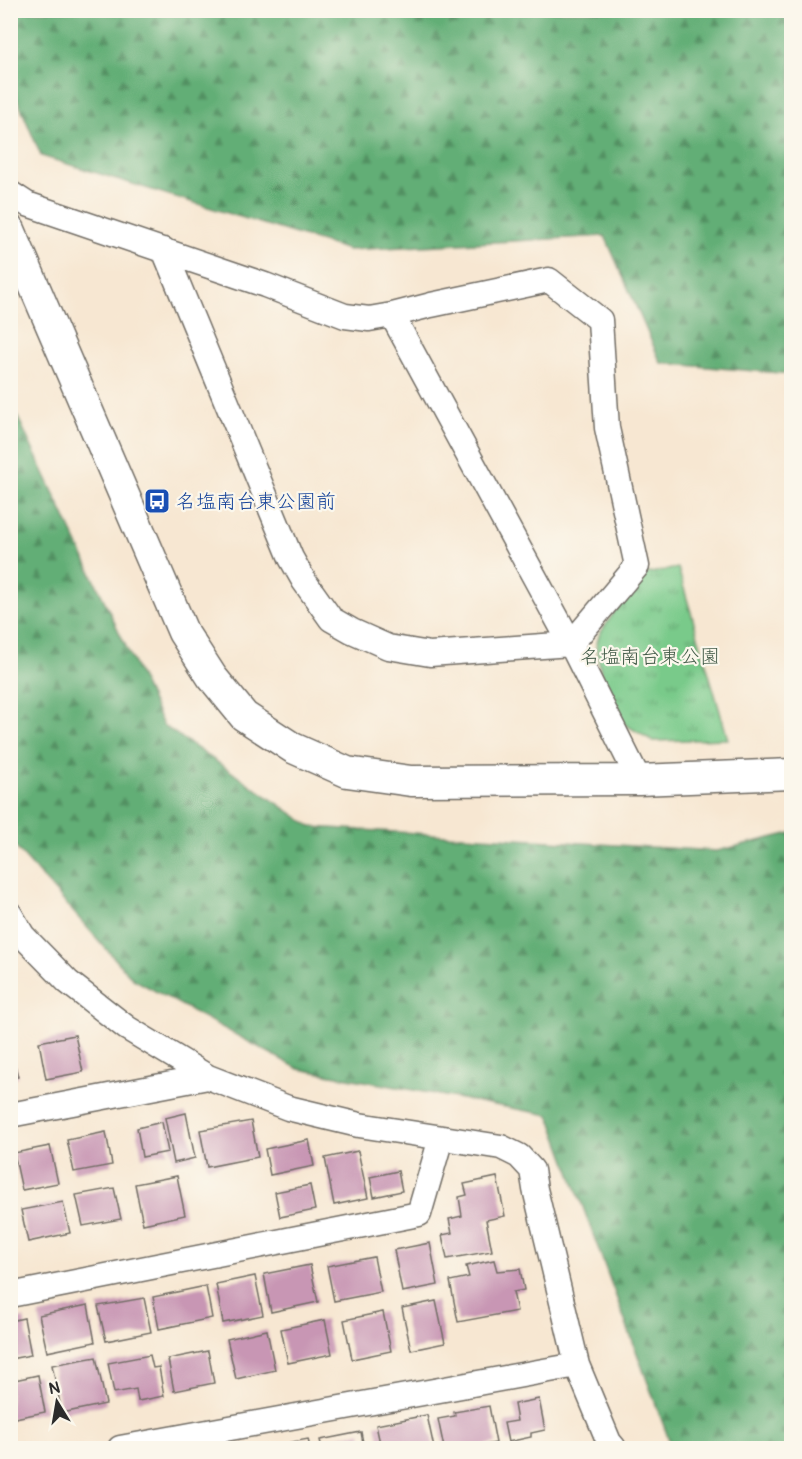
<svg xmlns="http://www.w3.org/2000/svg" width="802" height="1459" viewBox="0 0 802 1459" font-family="Pangolin,'Klee One',sans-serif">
	<defs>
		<pattern id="forest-firs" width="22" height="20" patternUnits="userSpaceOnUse" patternTransform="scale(1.5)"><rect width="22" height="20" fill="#62ae76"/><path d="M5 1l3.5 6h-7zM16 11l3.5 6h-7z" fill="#518e61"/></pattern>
		<pattern id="park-tufts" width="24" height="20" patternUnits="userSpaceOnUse" patternTransform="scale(1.5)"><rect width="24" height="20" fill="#79ca8a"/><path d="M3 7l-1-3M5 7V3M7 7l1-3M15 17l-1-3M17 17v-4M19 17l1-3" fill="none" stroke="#63a471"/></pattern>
	</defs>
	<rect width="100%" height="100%" fill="#fbf7ec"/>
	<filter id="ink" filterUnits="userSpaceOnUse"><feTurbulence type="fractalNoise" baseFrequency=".0167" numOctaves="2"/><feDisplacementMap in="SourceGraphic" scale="12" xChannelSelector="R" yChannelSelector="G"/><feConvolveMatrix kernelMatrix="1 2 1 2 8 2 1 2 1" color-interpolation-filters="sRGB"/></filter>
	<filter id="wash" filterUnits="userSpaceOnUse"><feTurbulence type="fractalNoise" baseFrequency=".008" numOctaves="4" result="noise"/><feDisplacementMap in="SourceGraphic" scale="24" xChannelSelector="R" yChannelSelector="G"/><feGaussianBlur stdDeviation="1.35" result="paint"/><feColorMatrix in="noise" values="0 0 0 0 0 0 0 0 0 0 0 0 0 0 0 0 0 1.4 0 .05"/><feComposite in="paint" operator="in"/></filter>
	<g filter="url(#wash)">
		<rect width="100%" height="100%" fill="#f7e7d2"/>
		<path fill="url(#forest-firs)" stroke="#466c50" stroke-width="1.5" d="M 10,11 L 791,11 L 791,374 L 661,363 L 605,236 L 348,250 L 41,156 L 11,84 Z
			M 11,403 L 163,725 L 312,827 L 717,851 L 791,833 L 791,1448 L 672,1448 L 549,1115 L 299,1069 L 133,979 L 11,842 Z"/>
		<path fill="url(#park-tufts)" stroke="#527a5a" stroke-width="1.5" d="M 678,568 L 728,739 L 653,741 L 624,724 L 602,677 L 596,647 L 599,635 L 639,575 Z"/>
		<g id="blocks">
			<path fill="#c896b4" d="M 75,1035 L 83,1072 L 46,1079 L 39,1042 Z
				M 10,1045 L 18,1077 L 10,1079 Z
				M 186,1113 L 195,1158 L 174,1163 L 165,1118 Z
				M 251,1121 L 258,1157 L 207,1167 L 200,1130 Z
				M 162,1122 L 168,1152 L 142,1157 L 137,1128 Z
				M 106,1132 L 112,1165 L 74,1172 L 67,1140 Z
				M 309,1140 L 314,1166 L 270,1175 L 265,1149 Z
				M 50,1146 L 58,1183 L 22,1190 L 14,1153 Z
				M 358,1151 L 368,1198 L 334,1205 L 325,1158 Z
				M 398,1171 L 402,1191 L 374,1197 L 370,1177 Z
				M 177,1176 L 185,1215 L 143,1224 L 135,1184 Z
				M 497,1177 L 505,1216 L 486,1220 L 492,1251 L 447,1259 L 442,1235 L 452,1233 L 449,1219 L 462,1216 L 459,1197 L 467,1195 L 464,1184 Z
				M 310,1185 L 315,1210 L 280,1217 L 275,1192 Z
				M 114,1188 L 121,1219 L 83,1226 L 76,1195 Z
				M 63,1202 L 70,1233 L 28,1242 L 21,1210 Z
				M 430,1243 L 438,1285 L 402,1292 L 394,1250 Z
				M 374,1257 L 381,1292 L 334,1301 L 327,1266 Z
				M 494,1260 L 497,1271 L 520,1269 L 524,1290 L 513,1292 L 517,1311 L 458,1322 L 450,1281 L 469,1277 L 466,1266 Z
				M 310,1265 L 318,1302 L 271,1312 L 264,1274 Z
				M 255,1276 L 263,1315 L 223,1323 L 216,1284 Z
				M 206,1286 L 212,1318 L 159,1329 L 153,1297 Z
				M 144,1298 L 151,1332 L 106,1341 L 98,1306 Z
				M 436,1301 L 445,1343 L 411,1350 L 402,1308 Z
				M 88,1305 L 95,1342 L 47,1352 L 39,1315 Z
				M 383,1312 L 391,1351 L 352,1359 L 344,1320 Z
				M 24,1318 L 31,1355 L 10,1359 L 10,1321 Z
				M 325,1320 L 332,1354 L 288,1363 L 281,1329 Z
				M 267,1330 L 275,1370 L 236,1379 L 227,1339 Z
				M 208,1351 L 214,1383 L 174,1391 L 168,1359 Z
				M 150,1355 L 153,1368 L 159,1367 L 164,1396 L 138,1401 L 136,1389 L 114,1393 L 108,1363 Z
				M 96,1357 L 106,1404 L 62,1413 L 52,1365 Z
				M 38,1375 L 45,1412 L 10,1419 L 10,1381 Z
				M 539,1399 L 545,1430 L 531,1433 L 531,1437 L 508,1442 L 504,1423 L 517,1421 L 514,1404 Z
				M 489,1406 L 496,1443 L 468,1448 L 444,1448 L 438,1419 L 455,1416 L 454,1412 Z
				M 427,1415 L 434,1448 L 381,1448 L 376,1425 Z
				M 361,1432 L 364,1448 L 322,1448 L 320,1440 Z
				M 308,1439 L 310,1448 L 265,1448 L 265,1447 Z"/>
		</g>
	</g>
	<g filter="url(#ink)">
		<use href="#blocks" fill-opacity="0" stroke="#726d65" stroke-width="1.5"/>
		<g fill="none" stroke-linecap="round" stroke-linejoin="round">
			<g stroke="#726d65" stroke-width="27">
				<path id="minor" d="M 10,193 L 27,204 L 265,285 L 345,316 L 369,319 L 392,315 L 431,305 L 549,280 L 600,320 L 607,428 L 637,566 L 571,644 L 639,780
					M 164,250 L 291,558 L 304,581 L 331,619 L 352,631 L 388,647 L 430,654 L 571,644 L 392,315
					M 10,914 L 23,936 L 68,982 L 127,1028 L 208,1077 L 288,1108 L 359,1125 L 501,1147 L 519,1156 L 532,1170 L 535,1189 L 577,1365 L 609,1442 L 614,1448
					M 10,1115 L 208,1077
					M 10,1295 L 419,1214 L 441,1138
					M 120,1448 L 577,1365"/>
			</g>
			<g stroke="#726d65" stroke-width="33">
				<path id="tertiary" d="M 10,230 L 183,632 L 212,677 L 244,716 L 293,748 L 347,772 L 411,781 L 639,780 L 792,774"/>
			</g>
			<use href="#minor" stroke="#fff" stroke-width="24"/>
			<use href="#tertiary" stroke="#fff" stroke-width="30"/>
		</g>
	</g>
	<defs>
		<g id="bus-square" transform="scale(1.35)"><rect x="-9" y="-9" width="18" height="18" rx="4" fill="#1a4fb4" stroke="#fbf7ec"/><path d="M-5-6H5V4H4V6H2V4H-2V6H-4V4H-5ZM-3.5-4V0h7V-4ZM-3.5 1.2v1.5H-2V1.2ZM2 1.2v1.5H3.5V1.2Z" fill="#fff"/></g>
	</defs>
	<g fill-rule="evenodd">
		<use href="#bus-square" x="157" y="501"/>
	</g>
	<g text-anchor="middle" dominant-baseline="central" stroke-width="4.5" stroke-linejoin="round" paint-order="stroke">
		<g font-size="20" fill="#164399" stroke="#fbf7ec" text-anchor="start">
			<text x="176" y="501">名塩南台東公園前</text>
		</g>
		<g font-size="20" fill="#425b48" stroke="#fbf7ec">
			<text x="650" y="656">名塩南台東公園</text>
		</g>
	</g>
	<rect width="802" height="1459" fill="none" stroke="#fbf7ec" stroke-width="36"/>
	<g transform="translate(57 1402) rotate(349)" stroke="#fbf7ec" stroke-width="4.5" paint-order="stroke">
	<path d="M0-4.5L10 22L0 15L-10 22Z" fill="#2b2b2b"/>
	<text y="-9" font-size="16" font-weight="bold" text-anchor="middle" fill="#2b2b2b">N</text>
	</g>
</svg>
